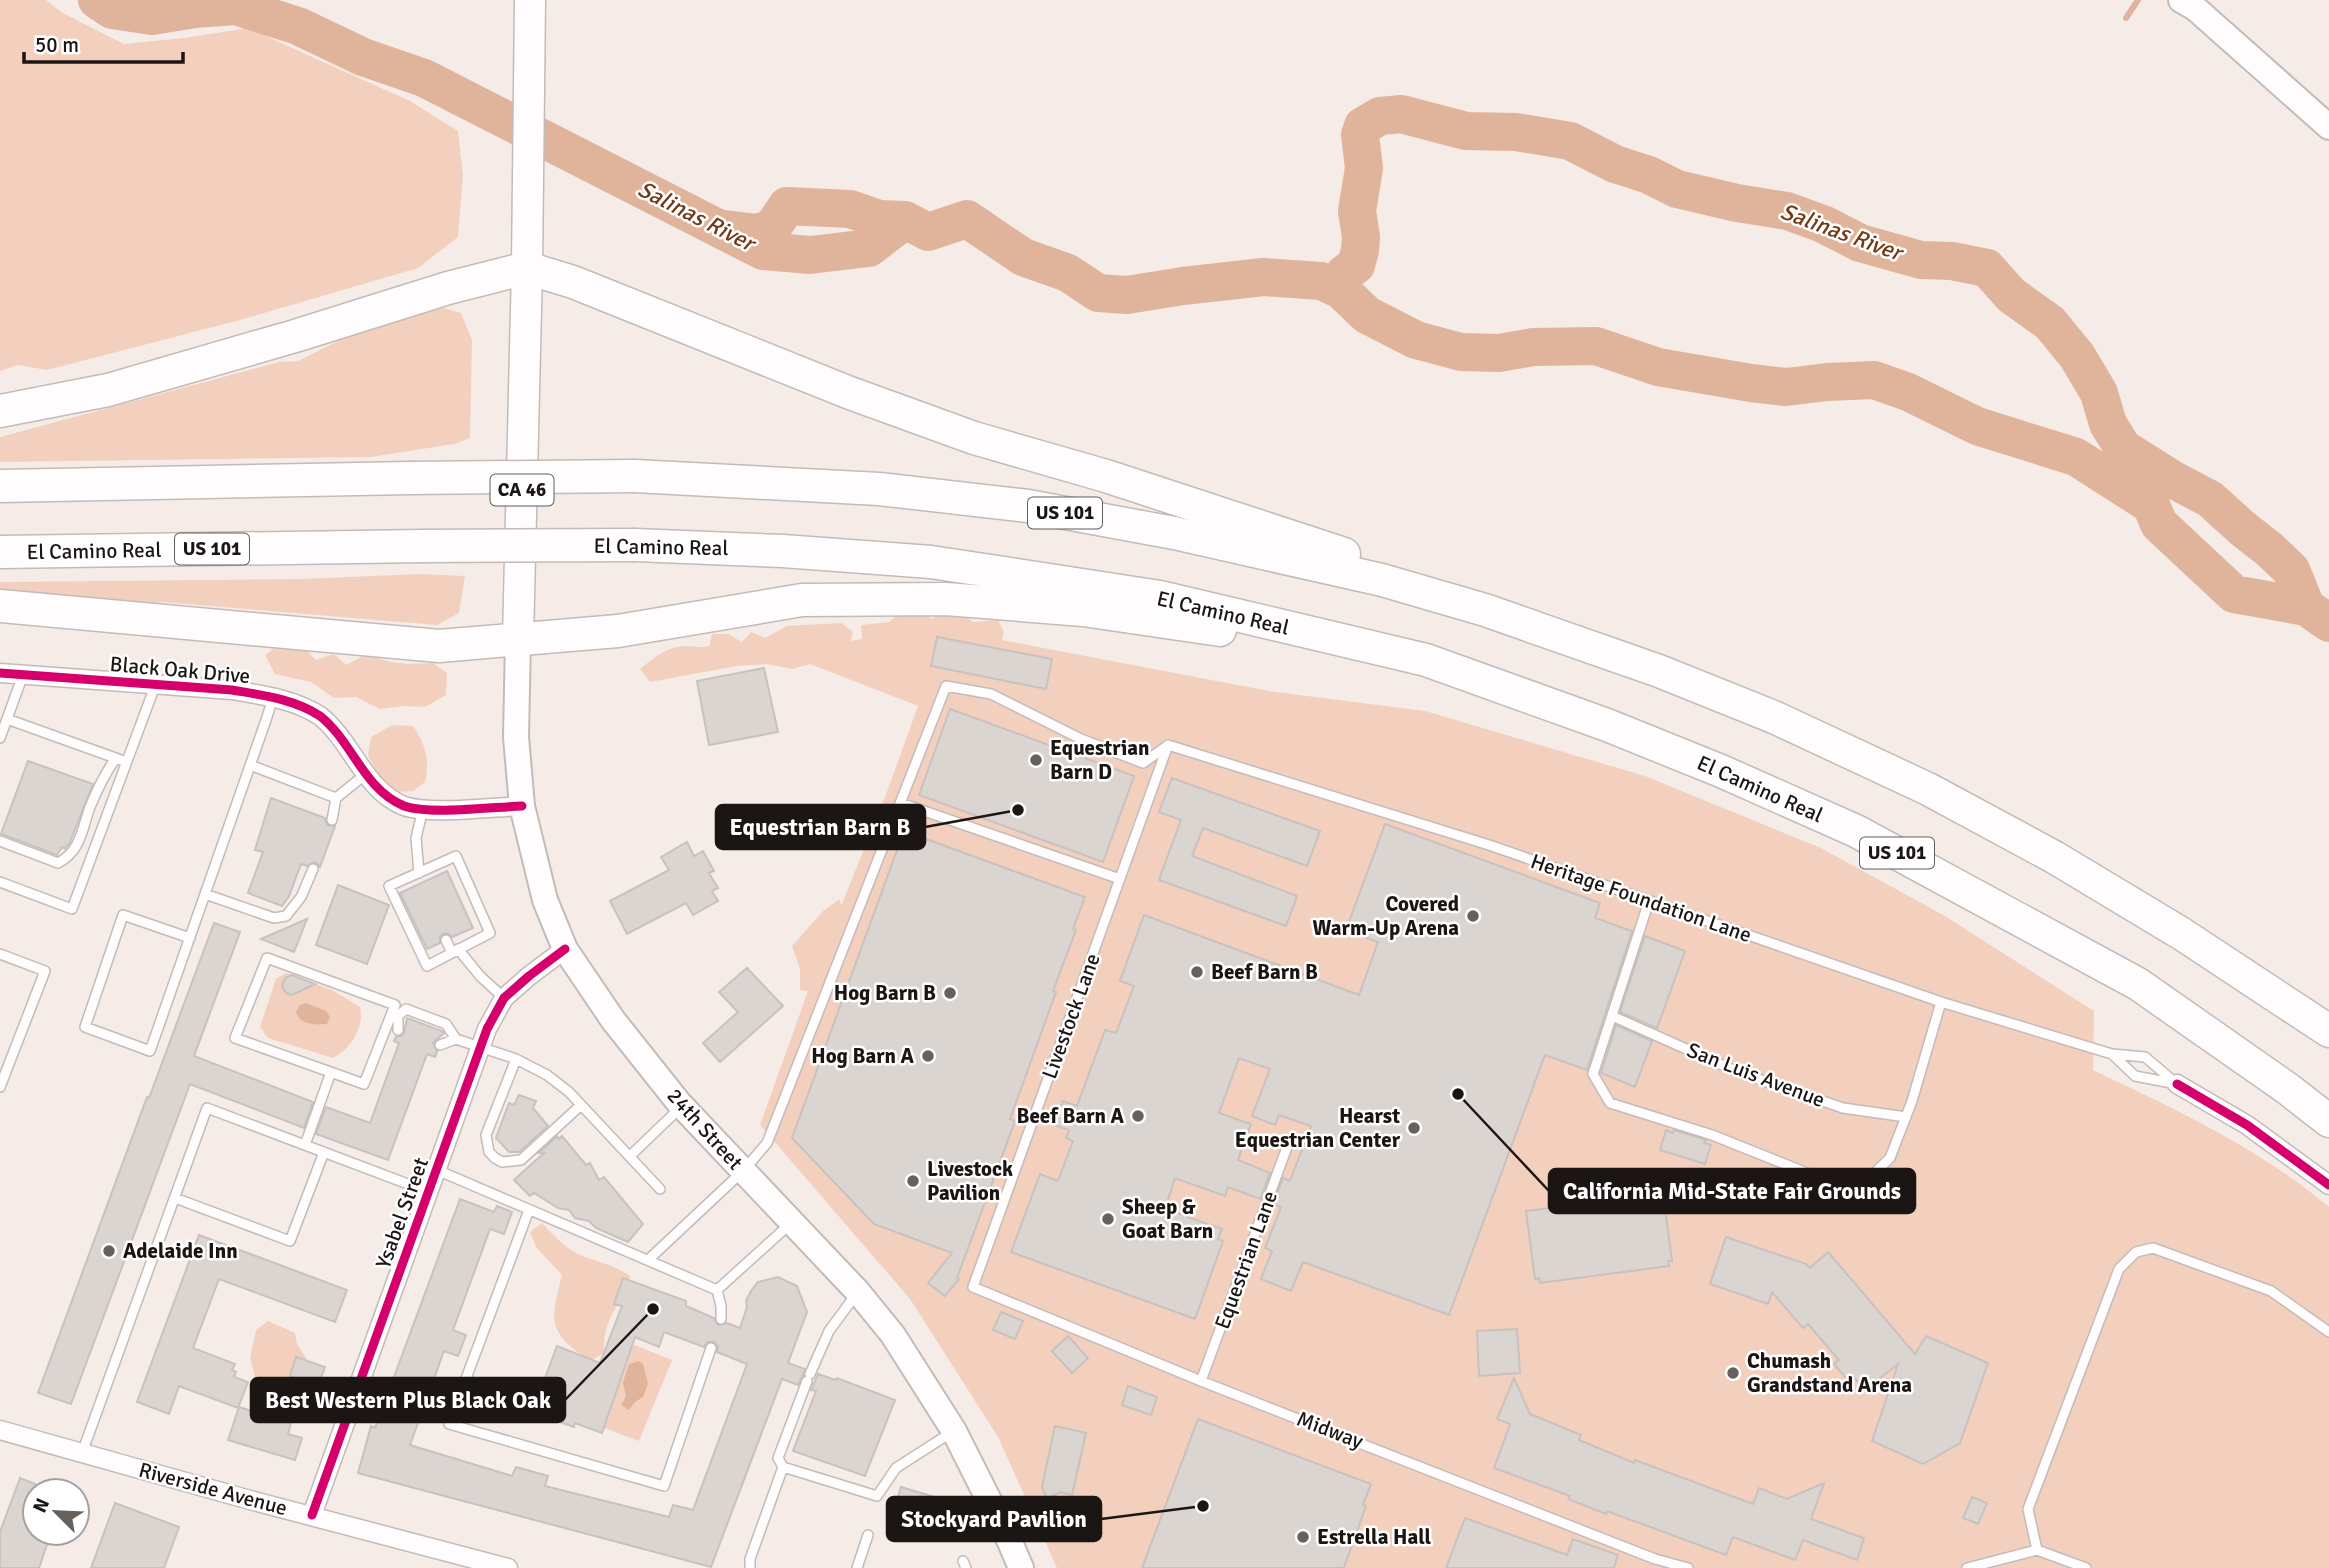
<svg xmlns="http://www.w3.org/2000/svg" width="2329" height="1568" viewBox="0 0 2329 1568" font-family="Signika,sans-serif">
	<rect width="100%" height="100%" fill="#f5ece8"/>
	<path fill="#f3d0be" d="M 0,0 L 46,0 L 61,12 L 124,44 L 184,38 L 248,28 L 410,101 L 458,131 L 463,176 L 458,237 L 418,268 L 240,320 L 47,370 L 18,365 L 0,371 Z
		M 444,308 L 461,313 L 472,340 L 470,438 L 454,444 L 371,457 L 0,462 L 0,437 L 279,362 L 298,361 L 352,334 Z
		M 420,574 L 465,576 L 459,613 L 437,625 L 162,602 L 119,604 L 0,598 L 0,582 L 302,579 Z
		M 920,608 L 932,619 L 943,612 L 960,613 L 973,622 L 998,620 L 1004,632 L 1002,640 L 1269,691 L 1425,711 L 1645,776 L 1821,848 L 1945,916 L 2094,1011 L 2093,1070 C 2175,1109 2259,1148 2329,1207 L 2329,1568 L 1057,1568 L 998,1437 L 910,1299 L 760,1125 L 808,991 L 800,990 L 800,969 L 792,946 L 823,911 L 840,899 L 841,906 L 885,797 L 918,706 L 810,664 L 792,669 L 767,664 L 737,666 L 650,682 L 640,669 C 654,658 667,646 686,646 C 695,646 700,648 709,646 L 712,634 L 728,634 L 742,642 L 751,632 L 765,638 L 787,626 L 841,623 L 853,632 L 851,641 L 862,639 L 861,625 L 889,622 L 900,612 Z
		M 277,646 L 304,648 L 316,660 L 334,654 L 346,665 L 367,654 C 389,664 408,665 433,663 L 447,673 L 446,695 L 425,707 L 403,706 L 380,709 L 356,697 L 334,698 L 311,682 L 275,674 L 265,655 Z
		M 392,725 L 413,726 C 426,745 430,760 425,782 L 413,791 L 394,792 L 384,784 L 368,755 L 371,737 Z
		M 286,973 L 332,990 L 360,1007 C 365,1027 350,1050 333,1058 L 268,1038 L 260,1027 L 276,979 Z
		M 542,1223 C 553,1235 566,1249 582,1256 C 599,1262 614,1265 630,1276 C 621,1310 603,1313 604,1353 L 590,1361 C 547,1332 550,1322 562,1275 L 536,1247 L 530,1232 Z
		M 268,1321 L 295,1333 L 297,1344 L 313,1369 L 290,1384 L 281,1407 L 263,1406 L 250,1358 L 256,1330 Z
		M 632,1344 L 672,1360 L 639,1441 L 604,1428 Z"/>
	<path fill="#e0b39b" d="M 306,1003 L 326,1011 L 330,1017 L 327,1024 C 315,1025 300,1025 296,1012 L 300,1005 Z
		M 638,1361 L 643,1364 L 648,1384 L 643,1397 L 635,1402 L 629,1410 L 621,1405 L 626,1396 L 623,1382 L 629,1364 Z"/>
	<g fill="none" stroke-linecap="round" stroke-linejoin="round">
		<path stroke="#e0b39b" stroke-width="6" d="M 2126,18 L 2138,0"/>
		<path stroke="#e0b39b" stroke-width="38" d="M 97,0 L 112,10 L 152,16 L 195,9 L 235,6 L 298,26 L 363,57 L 424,78 L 763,251 L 810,255 L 869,248 L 905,220 L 928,232 L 967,219 L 1023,257 L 1068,273 L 1098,293 L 1127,295 L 1183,286 L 1263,277 L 1321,281 L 1341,290 L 1367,315 L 1416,340 L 1461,352 L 1499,353 L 1533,347 L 1596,346 L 1658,367 L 1751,383 L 1786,387 L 1827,382 L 1874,380 L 1908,392 L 1977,426 L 2076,457 L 2151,505 L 2159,524 L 2234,594 L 2306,607 L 2329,623
			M 725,229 L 757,233 L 772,228 L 787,206 L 850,209 L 879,219 L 905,220
			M 1341,290 L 1344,274 L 1356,265 L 1360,250 L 1361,237 L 1357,211 L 1364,168 L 1360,135 L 1363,126 L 1380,116 L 1401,114 L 1466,131 L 1516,132 L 1570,141 L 1615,164 L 1649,175 L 1677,189 L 1737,203 L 1787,211 L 1823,224 L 1860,243 L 1921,260 L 1952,261 L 1987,268 L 2011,295 L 2050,323 L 2077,356 L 2099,393 L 2108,424 L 2123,448 L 2172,479 L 2210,499 L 2242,528 L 2270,550 L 2291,570 L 2306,607"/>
	</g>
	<path fill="#dbd5d1" stroke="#c8c1be" stroke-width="2" d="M 937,637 L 1052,659 L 1046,689 L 931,666 Z
		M 764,668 L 778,732 L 709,745 L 697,681 Z
		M 950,709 L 1134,776 L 1103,862 L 919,795 Z
		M 28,761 L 93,784 L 70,842 L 65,849 L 62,847 L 57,855 L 1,834 Z
		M 1172,778 L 1320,831 L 1307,866 L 1203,828 L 1192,856 L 1297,896 L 1286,926 L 1159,880 L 1181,820 L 1159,812 Z
		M 271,798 L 325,818 L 327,825 L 335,826 L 320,867 L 315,862 L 307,866 L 301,864 L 289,896 L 282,906 L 248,893 L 263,852 L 255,850 Z
		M 1385,824 L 1600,903 L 1595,918 L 1632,931 L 1587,1070 L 1545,1055 L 1449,1315 L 1303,1262 L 1291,1291 L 1261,1279 L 1272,1251 L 1265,1248 L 1281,1207 L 1273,1204 L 1283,1178 L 1290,1181 L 1311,1126 L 1279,1115 L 1275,1125 L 1252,1116 L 1270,1069 L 1239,1058 L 1219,1113 L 1251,1124 L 1238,1160 L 1270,1173 L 1260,1199 L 1228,1187 L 1225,1196 L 1175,1178 L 1165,1209 L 1222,1229 L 1218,1239 L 1223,1241 L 1195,1319 L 1011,1252 L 1040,1174 L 1058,1181 L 1073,1141 L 1066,1138 L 1069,1130 L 1054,1125 L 1063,1101 L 1077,1106 L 1105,1030 L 1116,1033 L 1134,986 L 1120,981 L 1144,915 L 1359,995 L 1378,942 L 1346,930 Z
		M 904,831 L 1085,897 L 1073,929 L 1076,930 L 1053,991 L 1056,992 L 1010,1119 L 1015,1121 L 957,1278 L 959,1279 L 945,1296 L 928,1283 L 952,1253 L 874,1224 L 792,1138 Z
		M 687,842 L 694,856 L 703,851 L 714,871 L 709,873 L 718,888 L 712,891 L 718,901 L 693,915 L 686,903 L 627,934 L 610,901 L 669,870 L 661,857 Z
		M 447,871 L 473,928 L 452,937 L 449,934 L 444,933 L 440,937 L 440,943 L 427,949 L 400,893 Z
		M 338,885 L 389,905 L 367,964 L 316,945 Z
		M 307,919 L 294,952 L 261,939 Z
		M 214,923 L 240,932 L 194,1056 L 313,1102 L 304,1128 L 190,1084 L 71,1404 L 38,1393 L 147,1097 L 149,1098 Z
		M 1645,936 L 1685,951 L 1657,1028 L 1620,1012 Z
		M 747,968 L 783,1006 L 720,1062 L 703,1043 L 738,1012 L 719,992 Z
		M 292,975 L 315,984 L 292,995 L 286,993 L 282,986 L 285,978 Z
		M 407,1018 L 442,1031 L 444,1033 L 433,1043 L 437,1051 L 435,1057 L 427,1054 L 388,1160 L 316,1134 L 326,1107 L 370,1123 L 399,1043 L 394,1041 L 396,1037 L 401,1036 L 404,1033 Z
		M 1616,1025 L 1652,1041 L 1635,1087 L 1601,1073 Z
		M 519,1095 L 536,1101 L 533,1108 L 548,1126 L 519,1152 L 509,1152 L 496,1138 L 509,1103 L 514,1105 Z
		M 1666,1130 L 1673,1133 L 1674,1130 L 1706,1140 L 1704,1143 L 1711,1145 L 1705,1164 L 1660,1150 Z
		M 557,1136 L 559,1139 L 562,1136 L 586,1165 L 590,1163 L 599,1180 L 604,1177 L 643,1224 L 628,1242 L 596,1228 L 589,1221 L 575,1218 L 569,1210 L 558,1208 L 534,1193 L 530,1196 L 514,1180 L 544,1153 L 539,1153 Z
		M 1663,1193 L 1672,1261 L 1668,1261 L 1669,1266 L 1540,1283 L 1539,1278 L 1535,1279 L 1526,1211 Z
		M 460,1199 L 494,1212 L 497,1206 L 512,1212 L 504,1234 L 490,1229 L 453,1330 L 466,1335 L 458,1356 L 444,1351 L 410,1445 L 512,1476 L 516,1467 L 548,1476 L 545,1486 L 669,1517 L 673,1505 L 693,1510 L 747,1364 L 717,1352 L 718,1346 L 714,1342 L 707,1342 L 704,1347 L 664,1332 L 659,1347 L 635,1337 L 602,1433 L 575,1423 L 574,1427 L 542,1416 L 550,1392 L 541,1389 L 557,1346 L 600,1363 L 622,1306 L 614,1304 L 623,1278 L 686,1301 L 686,1306 L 714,1318 L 718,1325 L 727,1323 L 740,1328 L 747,1307 L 746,1301 L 751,1291 L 758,1282 L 778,1277 L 797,1286 L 807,1312 L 788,1363 L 805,1369 L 803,1375 L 798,1385 L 782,1379 L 711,1567 L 358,1473 L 371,1426 L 375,1428 Z
		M 199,1235 L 347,1290 L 335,1322 L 219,1279 L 193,1348 L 235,1364 L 232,1370 L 236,1372 L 234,1377 L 248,1382 L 238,1408 L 179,1386 L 169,1414 L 137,1402 Z
		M 1726,1237 L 1806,1264 L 1810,1268 L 1828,1252 L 1915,1354 L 1926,1336 L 1988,1363 L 1960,1443 L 1923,1464 L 1872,1441 L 1898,1364 L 1865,1390 L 1851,1374 L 1846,1378 L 1834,1364 L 1839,1360 L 1808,1324 L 1803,1328 L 1772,1292 L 1768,1304 L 1710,1284 Z
		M 1001,1312 L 1023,1321 L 1015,1339 L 993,1330 Z
		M 1517,1329 L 1520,1373 L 1479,1376 L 1477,1331 Z
		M 1068,1336 L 1088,1358 L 1072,1373 L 1052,1351 Z
		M 296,1357 L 325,1367 L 318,1386 L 290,1376 Z
		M 818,1374 L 836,1380 L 837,1378 L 895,1400 L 865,1476 L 793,1451 L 816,1391 L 811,1390 Z
		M 1514,1378 L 1530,1414 L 1581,1435 L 1579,1440 L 1634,1463 L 1635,1460 L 1753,1504 L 1759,1488 L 1787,1499 L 1824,1483 L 1811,1519 L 1864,1538 L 1857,1560 L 1803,1540 L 1795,1560 L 1733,1537 L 1726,1555 L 1607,1511 L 1606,1514 L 1568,1499 L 1570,1496 L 1494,1468 L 1510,1424 L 1497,1419 Z
		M 1128,1386 L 1157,1397 L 1151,1415 L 1122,1405 Z
		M 239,1407 L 291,1423 L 288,1434 L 302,1438 L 295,1460 L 228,1440 Z
		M 1198,1419 L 1371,1484 L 1363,1505 L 1366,1506 L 1344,1568 L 1142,1568 Z
		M 1055,1426 L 1086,1433 L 1072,1495 L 1060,1492 L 1047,1499 L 1042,1487 Z
		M 20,1478 L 35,1484 L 35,1533 L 51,1533 L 39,1568 L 0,1568 L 0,1532 Z
		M 901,1487 L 938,1498 L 931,1521 L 894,1509 Z
		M 1972,1497 L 1987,1503 L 1978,1524 L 1963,1518 Z
		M 115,1503 L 179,1527 L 164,1568 L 91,1568 Z
		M 1465,1518 L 1567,1555 L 1573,1539 L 1618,1555 L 1614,1568 L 1446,1568 Z"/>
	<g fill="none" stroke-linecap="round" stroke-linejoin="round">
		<g stroke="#c2bbb8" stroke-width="12">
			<path id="service" d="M 7,719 L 121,760
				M 0,738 L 23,675
				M 1168,745 L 973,1287 L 1201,1381 L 1655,1559 L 1688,1568
				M 1168,745 L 1489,845 L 1941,1002 L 2112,1054
				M 250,765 L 336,798 L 367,773
				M 901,803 L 1120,879
				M 332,820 L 336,798
				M 0,841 L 58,863 C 81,851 82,829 90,807 C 97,790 105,773 116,758
				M 456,856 L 490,933 L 427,966 L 389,886 Z
				M 419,873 L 416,838 L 423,809
				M 0,882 L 72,909 L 155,686
				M 205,894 L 274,918 L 286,916 L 301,897 L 313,869
				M 1649,901 L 1593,1074 L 1610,1103 L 1712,1135 L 1837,1185 L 1866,1181 L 1890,1158 L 1912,1101 L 1941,1002
				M 190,938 L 123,915 L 85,1027 L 150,1051 L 266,720 L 273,698
				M 446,940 L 452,953
				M 458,949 L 480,976 L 504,998
				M 0,954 L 45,971 L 0,1087
				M 267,958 L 395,1005 L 364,1084 L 235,1038 Z
				M 398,1016 L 406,1009 L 446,1024 L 456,1039 L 516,1059 L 547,1075 L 569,1092 L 660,1189
				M 398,1016 L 398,1030
				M 1612,1016 L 1738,1072 L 1843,1108 L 1906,1117
				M 440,1045 L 456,1039
				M 2112,1054 L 2145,1057 L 2177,1084 L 2135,1076 Z
				M 516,1059 L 486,1135 L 489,1152 L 495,1158 L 502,1162 L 521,1160 L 581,1105
				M 305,1145 L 331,1072
				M 630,1156 L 681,1107
				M 437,1170 L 717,1290 L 790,1224
				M 175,1198 L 290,1241 L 324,1152
				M 529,1210 L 449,1424 L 664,1486 L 711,1348
				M 648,1260 L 743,1171 L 767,1143 L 946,686 L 991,694 L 1081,739 L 1143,763 L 1167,746
				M 717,1290 L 721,1306 L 721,1319
				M 810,1374 L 829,1331 L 857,1293
				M 807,1381 L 778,1458 L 783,1467 L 877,1496 L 896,1468 L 952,1432
				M 1201,1381 L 1290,1139
				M 82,1453 L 207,1108 L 429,1192
				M 2037,1550 L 2086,1568
				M 963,1561 L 966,1568
				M 750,1568 L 750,1559 L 783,1467
				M 857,1568 L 868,1535
				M 1967,1568 L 2037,1550 L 2028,1509 L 2119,1269 L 2136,1252 L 2153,1248 L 2271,1291 L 2329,1332"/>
		</g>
		<g stroke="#c2bbb8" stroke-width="21">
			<path id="minor" d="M 0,673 L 232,690 C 261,695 295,699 320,716 C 352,741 364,790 404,806 C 430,815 493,807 522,806
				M 2177,1084 L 2247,1125 L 2329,1185
				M 0,1430 L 250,1500 L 508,1568
				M 312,1515 L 487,1029 L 504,998 L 529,976 L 565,949"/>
		</g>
		<g stroke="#c2bbb8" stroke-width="28">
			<path id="secondary" d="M 2181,0 L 2195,8 L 2329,127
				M 518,639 L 516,737 L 522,806 L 545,900 L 565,949 L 613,1020 L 679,1103 L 858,1292 L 893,1335 L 954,1431 L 1010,1542 L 1021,1568"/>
		</g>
		<g stroke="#c2bbb8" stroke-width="33">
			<path id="trunk" d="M 518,639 L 527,268 L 530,0"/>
		</g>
		<g stroke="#c2bbb8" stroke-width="35">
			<path id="motorway" d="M 0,411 L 108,390 L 295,336 L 448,288 L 527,268 L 573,282 L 850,393 L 974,438 L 1106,476 L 1344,554
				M 635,476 L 879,489 L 1028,506 L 1174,533 L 1382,580 L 1485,610 L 1659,671 L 1776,718 L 1928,789 L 2054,857 L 2182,934 L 2329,1031
				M 0,486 L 410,478
				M 635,545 L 783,551 L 931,562 L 1160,597 L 1426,660 L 1607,725 L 1721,771 L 1856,831 L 2138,984 L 2288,1089 L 2329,1121
				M 0,552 L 423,546
				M 0,606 L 439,646 L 618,631 L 802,600 L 946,599 L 1083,610 L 1220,630"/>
		</g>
		<use href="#service" stroke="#fefcfc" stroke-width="9"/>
		<use href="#minor" stroke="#fefcfc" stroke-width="18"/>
		<use href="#secondary" stroke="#fefcfc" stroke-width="24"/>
		<use href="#trunk" stroke="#fefcfc" stroke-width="30"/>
		<use href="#motorway" stroke="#fefcfc" stroke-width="32"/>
		<g stroke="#c2bbb8" stroke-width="35" stroke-linecap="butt">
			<path id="motorway-bridge" d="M 410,478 L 635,476
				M 423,546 L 635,545"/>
		</g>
		<use href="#motorway-bridge" stroke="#fefcfc" stroke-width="32"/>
		<g stroke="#fff" stroke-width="13">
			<path id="cycleway" d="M 0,673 L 232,690 C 261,695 295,699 320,716 C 352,741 364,790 404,806 C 430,815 493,807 522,806
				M 2177,1084 L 2247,1125 L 2329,1185
				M 312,1515 L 487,1029 L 504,998 L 529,976 L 565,949"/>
		</g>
		<use href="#cycleway" stroke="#d6006c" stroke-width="9"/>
	</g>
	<g fill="#67615e" stroke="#fff" stroke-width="2.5">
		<circle cx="1036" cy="760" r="7"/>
		<circle cx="1473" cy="916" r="7"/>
		<circle cx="1197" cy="972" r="7"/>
		<circle cx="950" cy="993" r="7"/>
		<circle cx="928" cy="1056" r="7"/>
		<circle cx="1138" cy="1116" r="7"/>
		<circle cx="1414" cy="1128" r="7"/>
		<circle cx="913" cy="1181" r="7"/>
		<circle cx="1108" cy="1219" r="7"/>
		<circle cx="109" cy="1251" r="7"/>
		<circle cx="1733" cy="1373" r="7"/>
		<circle cx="1303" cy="1537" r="7"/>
	</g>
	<g text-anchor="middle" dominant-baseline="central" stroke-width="5" stroke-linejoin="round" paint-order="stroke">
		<g fill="#fff" stroke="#5f5c5a" stroke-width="2">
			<rect x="490.5" y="474.5" width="63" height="31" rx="5"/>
			<rect x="1028" y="497.5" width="74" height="31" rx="5"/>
			<rect x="175" y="533.5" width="74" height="31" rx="5"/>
			<rect x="1860" y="837.5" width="74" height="31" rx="5"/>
		</g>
		<g font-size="19" font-weight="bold" fill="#1b1613">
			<text x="522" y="490">CA 46</text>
			<text x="1065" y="513">US 101</text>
			<text x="212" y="549">US 101</text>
			<text x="1897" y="853">US 101</text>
		</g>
		<g font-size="21" fill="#1b1613" stroke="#fff">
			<text transform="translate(661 547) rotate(1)">El Camino Real</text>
			<text transform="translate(94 551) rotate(-1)">El Camino Real</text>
			<text transform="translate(1223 613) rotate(13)">El Camino Real</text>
			<text transform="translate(180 670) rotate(5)">Black Oak Drive</text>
			<text transform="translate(1760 789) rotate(24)">El Camino Real</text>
			<text transform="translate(1641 898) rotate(19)">Heritage Foundation Lane</text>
			<text transform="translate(1071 1016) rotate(-70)">Livestock Lane</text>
			<text transform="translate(1756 1075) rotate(21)">San Luis Avenue</text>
			<text transform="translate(705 1129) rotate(48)">24th Street</text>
			<text transform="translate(402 1213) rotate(-70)">Ysabel Street</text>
			<text transform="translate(1246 1260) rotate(-70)">Equestrian Lane</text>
			<text transform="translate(1330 1430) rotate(21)">Midway</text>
			<text transform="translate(213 1489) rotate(15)">Riverside Avenue</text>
		</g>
		<g font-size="21" font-weight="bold" fill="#1b1613" stroke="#fff" text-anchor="start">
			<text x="1050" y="748">Equestrian<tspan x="1050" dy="24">Barn D</tspan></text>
			<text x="1459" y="904" text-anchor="end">Covered<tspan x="1459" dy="24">Warm-Up Arena</tspan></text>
			<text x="1211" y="972">Beef Barn B</text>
			<text x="936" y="993" text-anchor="end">Hog Barn B</text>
			<text x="914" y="1056" text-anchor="end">Hog Barn A</text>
			<text x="1124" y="1116" text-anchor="end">Beef Barn A</text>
			<text x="1400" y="1116" text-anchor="end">Hearst<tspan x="1400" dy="24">Equestrian Center</tspan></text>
			<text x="927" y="1169">Livestock<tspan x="927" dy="24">Pavilion</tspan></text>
			<text x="1122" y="1207">Sheep &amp;<tspan x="1122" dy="24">Goat Barn</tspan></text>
			<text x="123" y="1251">Adelaide Inn</text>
			<text x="1747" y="1361">Chumash<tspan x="1747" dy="24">Grandstand Arena</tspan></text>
			<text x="1317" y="1537">Estrella Hall</text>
		</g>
		<g font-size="23" font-style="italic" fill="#723916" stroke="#fff">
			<text transform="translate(696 216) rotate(27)">Salinas River</text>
			<text transform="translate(1841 232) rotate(20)">Salinas River</text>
		</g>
	</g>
	<path fill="none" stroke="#1b1613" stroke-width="2.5" d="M1018 810L925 827M1458 1094L1549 1191M653 1309L565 1400M1203 1506L1101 1519"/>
	<g fill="#1b1613" stroke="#fff" stroke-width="2.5">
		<circle cx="1018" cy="810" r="7"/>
		<circle cx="1458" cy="1094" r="7"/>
		<circle cx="653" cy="1309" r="7"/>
		<circle cx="1203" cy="1506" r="7"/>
	</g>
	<g fill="#1b1613" stroke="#1b1613" stroke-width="2.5">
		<rect x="716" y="805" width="209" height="44" rx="7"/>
		<rect x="1549" y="1169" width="366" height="44" rx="7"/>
		<rect x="251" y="1378" width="314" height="44" rx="7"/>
		<rect x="887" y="1497" width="214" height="44" rx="7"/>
	</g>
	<g font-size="23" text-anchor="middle" font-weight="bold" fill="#fff">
		<text x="820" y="835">Equestrian Barn B</text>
		<text x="1732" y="1199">California Mid-State Fair Grounds</text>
		<text x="408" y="1408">Best Western Plus Black Oak</text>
		<text x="994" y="1527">Stockyard Pavilion</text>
	</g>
	<g transform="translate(56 1512) rotate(294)"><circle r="33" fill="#ffffff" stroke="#a4a2a1" stroke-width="2"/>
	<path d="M0-5L12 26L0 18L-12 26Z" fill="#67615e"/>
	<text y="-10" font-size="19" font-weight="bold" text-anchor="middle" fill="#1b1613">N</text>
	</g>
	<path d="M24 52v10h159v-10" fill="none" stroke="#1b1613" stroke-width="3.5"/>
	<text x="35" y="52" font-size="21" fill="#1b1613" stroke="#ffffff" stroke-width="5" paint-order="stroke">50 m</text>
</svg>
